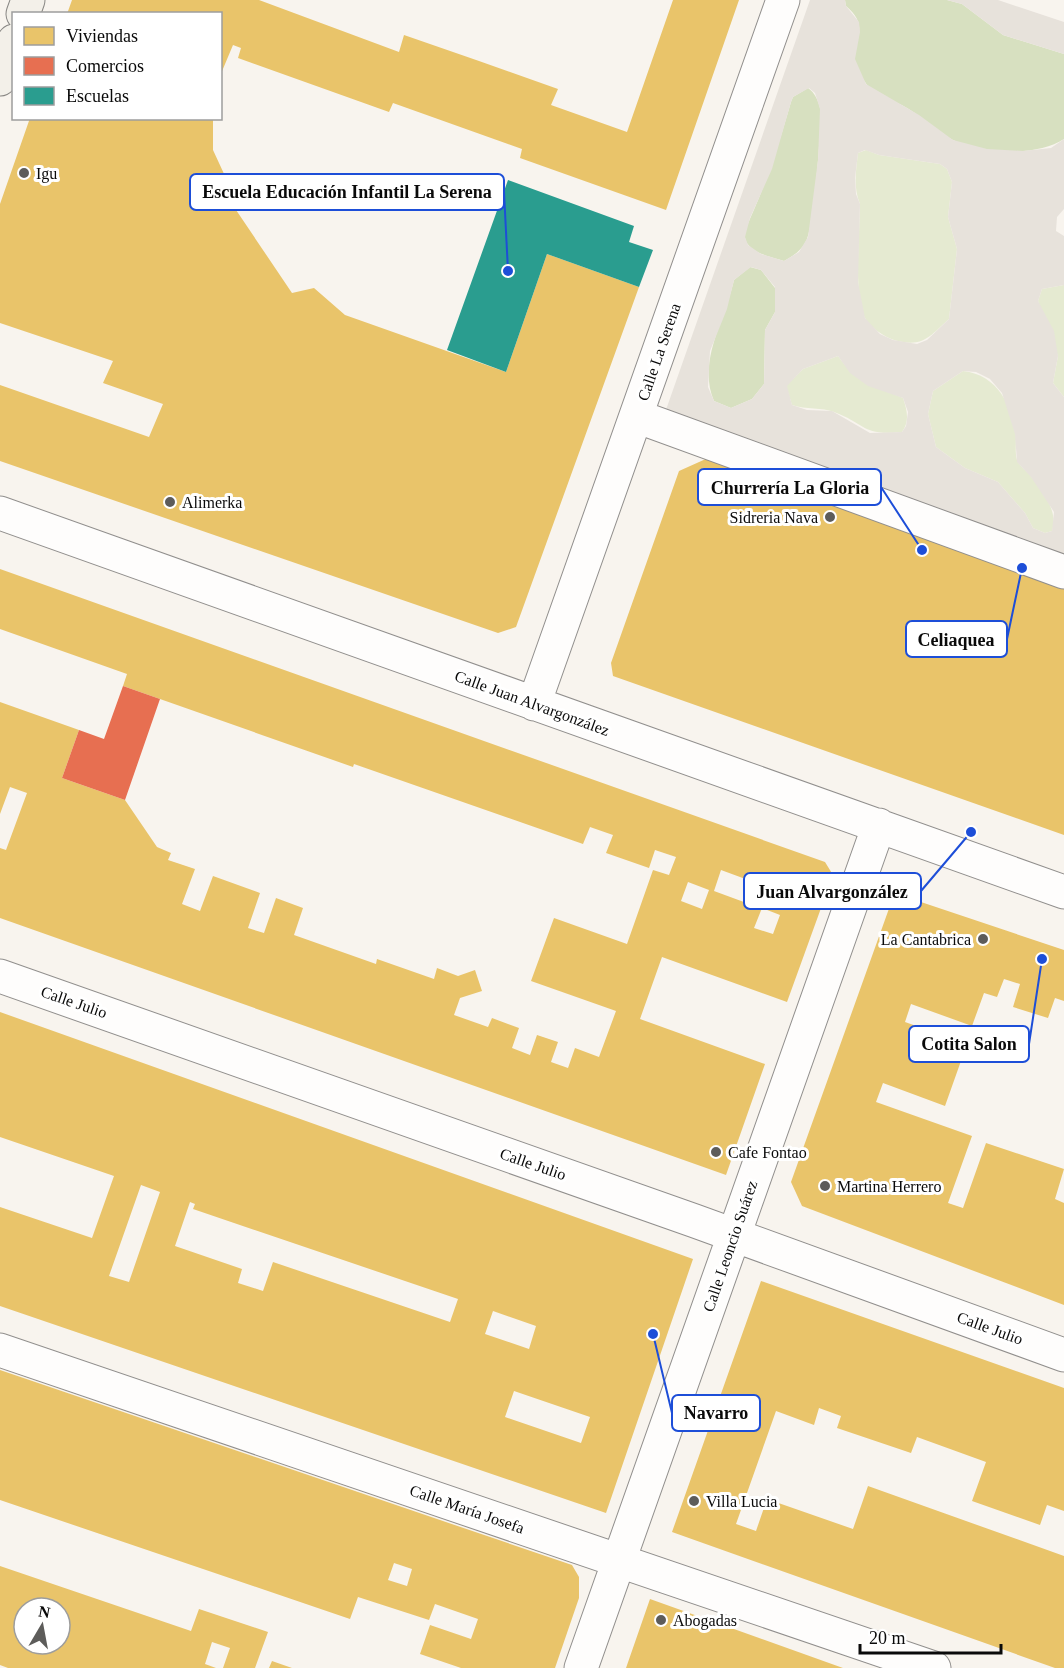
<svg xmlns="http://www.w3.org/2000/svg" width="1064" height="1668" viewBox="0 0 1064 1668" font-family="Georgia,serif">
	<rect width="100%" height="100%" fill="#f8f4ee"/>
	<path fill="#e5ead1" d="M 866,150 L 879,155 L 940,164 L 947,169 L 952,182 L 948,217 L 957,249 L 949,319 C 929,337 923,348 894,340 C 884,337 870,327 865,318 C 853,296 860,231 860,204 C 853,187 856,171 858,153 Z
		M 1064,285 L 1064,397 L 1053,383 L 1058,356 L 1038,301 L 1042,289 Z
		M 838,356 C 860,386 871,384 903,398 C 907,410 910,421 902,432 C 861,436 867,424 834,412 C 822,407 806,410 792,405 L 786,386 L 803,369 Z
		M 963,371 C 998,375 1012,405 1016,437 C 1016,444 1015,453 1017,460 C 1019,465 1025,470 1029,474 C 1042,489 1059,512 1052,531 L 1045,533 L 1033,528 L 1025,513 L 998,482 L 965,468 L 936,447 L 928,414 L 933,391 Z"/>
	<path fill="#d7e0c0" d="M 845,0 L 947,0 L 962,4 L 1003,35 L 1064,54 L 1064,139 C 1037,157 982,154 953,140 C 937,132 923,117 907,108 C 896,101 871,93 865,82 C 861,76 856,67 855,61 C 851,39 872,28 846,6 Z
		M 808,88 C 815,93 818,100 820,108 C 822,125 814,224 807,239 C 802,250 795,255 784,261 C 772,257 748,253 745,238 C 744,231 750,219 753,212 C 769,176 780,140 791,102 L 793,97 Z
		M 750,267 L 761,270 L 775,288 L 775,312 L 765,330 L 764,384 L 752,399 L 731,408 L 714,401 C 697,362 725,320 734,280 Z"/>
	<path fill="#e7e2db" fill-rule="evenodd" d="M 810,0 L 845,0 L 846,6 L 859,22 L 860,32 L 855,59 L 866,84 L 919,115 L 953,140 L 987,149 L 1023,151 L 1051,148 L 1064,139 L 1064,209 L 1057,217 L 1056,231 L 1064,236 L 1064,285 L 1042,289 L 1038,301 L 1054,331 L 1058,356 L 1053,383 L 1064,397 L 1064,572 L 661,424 ZM 809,88 L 815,93 L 820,109 L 818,160 L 808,237 L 799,252 L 784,261 L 761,254 L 748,245 L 745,237 L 750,218 L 772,169 L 791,102 L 793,97 ZM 865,150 L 879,155 L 940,164 L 947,169 L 952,182 L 948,217 L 957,249 L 949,319 L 927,340 L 917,344 L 893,340 L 880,334 L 865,318 L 858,282 L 860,204 L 856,194 L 855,178 L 858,153 ZM 751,267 L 761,270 L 775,287 L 775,312 L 765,330 L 764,384 L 752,399 L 731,408 L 714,401 L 708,387 L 710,351 L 727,309 L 734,280 ZM 838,356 L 850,373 L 868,386 L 903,398 L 908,412 L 906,426 L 902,432 L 870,433 L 832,411 L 807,410 L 792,405 L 787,386 L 803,369 ZM 963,371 L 976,372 L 990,379 L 1002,393 L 1015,434 L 1017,462 L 1031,477 L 1054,512 L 1052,531 L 1045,533 L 1033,528 L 1025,513 L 998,482 L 965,468 L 936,447 L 928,414 L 933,391 Z
		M 947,0 L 998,0 L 1064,22 L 1064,54 L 1003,35 L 962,4 Z"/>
	<path fill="#e9c46a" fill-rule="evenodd" d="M 72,0 L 259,0 L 399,52 L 404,35 L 479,61 L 558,89 L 551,105 L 627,132 L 673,0 L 739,0 L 666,210 L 520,158 L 522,149 L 393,103 L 389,112 L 238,58 L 241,48 L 233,45 L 220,76 L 220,14 L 67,14 Z
		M 30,118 L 213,118 L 213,150 L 231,189 L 234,207 L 292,293 L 314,288 L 345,315 L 506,372 L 547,254 L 639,287 L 516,627 L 498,633 L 0,461 L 0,385 L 149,437 L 163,404 L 103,383 L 113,361 L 0,323 L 0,204 Z
		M 708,458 L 1064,583 L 1064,835 L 613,676 L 611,663 L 679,471 Z
		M 0,569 L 825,862 L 833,875 L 787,1002 L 662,957 L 640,1019 L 765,1064 L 726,1175 L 0,918 L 0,848 L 6,850 L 27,793 L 10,787 L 0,814 L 0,702 L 79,730 L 62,778 L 125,800 L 157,847 L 171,853 L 168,860 L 195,869 L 182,904 L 200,911 L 213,876 L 260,893 L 248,928 L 264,933 L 276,898 L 303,908 L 294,935 L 376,964 L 377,959 L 434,979 L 437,968 L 458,976 L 475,970 L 482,991 L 460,998 L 454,1015 L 488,1027 L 492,1018 L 519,1028 L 512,1048 L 530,1055 L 537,1035 L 558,1042 L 551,1062 L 568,1068 L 575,1048 L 599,1057 L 616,1011 L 531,981 L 554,918 L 627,944 L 653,870 L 669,875 L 676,857 L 655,850 L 649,868 L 606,853 L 613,835 L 590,827 L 583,844 L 354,764 L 353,767 L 123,686 L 127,674 L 0,629 ZM 721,870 L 759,884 L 752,905 L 714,891 ZM 688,882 L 709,890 L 702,909 L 681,901 ZM 762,908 L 780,915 L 773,934 L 754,928 Z
		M 906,897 L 1064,950 L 1064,1001 L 1055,998 L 1048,1018 L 1013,1007 L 1020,984 L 1004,979 L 997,997 L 984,993 L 972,1026 L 911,1004 L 905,1022 L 967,1044 L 945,1106 L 883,1083 L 876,1102 L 972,1136 L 948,1203 L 963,1208 L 986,1143 L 1064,1169 L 1055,1199 L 1064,1203 L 1064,1305 L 802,1206 L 791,1182 L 891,903 Z
		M 0,1012 L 693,1259 L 606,1513 L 0,1306 L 0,1207 L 92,1238 L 114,1176 L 0,1137 ZM 141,1185 L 160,1192 L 129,1282 L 109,1276 ZM 190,1202 L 195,1204 L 193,1209 L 458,1299 L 450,1322 L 273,1262 L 263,1291 L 238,1283 L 242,1269 L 175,1246 ZM 493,1311 L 536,1326 L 529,1349 L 485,1334 ZM 514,1391 L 590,1417 L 581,1443 L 505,1417 Z
		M 761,1281 L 1064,1388 L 1064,1511 L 1047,1505 L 1040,1525 L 972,1501 L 986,1462 L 917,1437 L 911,1453 L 837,1428 L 841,1416 L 819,1408 L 814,1425 L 776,1411 L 736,1524 L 756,1531 L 767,1499 L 853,1529 L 868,1486 L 1064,1556 L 1064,1668 L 1055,1668 L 672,1532 Z
		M 0,1370 L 572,1565 L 579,1577 L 579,1598 L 555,1668 L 461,1668 L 420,1654 L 430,1625 L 471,1639 L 478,1619 L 435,1604 L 429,1620 L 358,1597 L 350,1619 L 0,1500 ZM 394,1563 L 412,1569 L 407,1586 L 388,1580 Z
		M 0,1566 L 191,1631 L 199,1609 L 268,1632 L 255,1668 L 223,1668 L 230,1648 L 212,1642 L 205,1664 L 216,1668 L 8,1668 L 0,1665 ZM 24,1608 L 60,1608 L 60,1644 L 24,1644 Z
		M 650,1599 L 843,1668 L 626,1668 Z
		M 272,1661 L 292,1668 L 269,1668 Z"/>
	<path fill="#e76f51" d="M 123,686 L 160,699 L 125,800 L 62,778 L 79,730 L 104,739 Z"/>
	<path fill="#2a9d8f" d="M 508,180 L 634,226 L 629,242 L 653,250 L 639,287 L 547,254 L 506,372 L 447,350 Z"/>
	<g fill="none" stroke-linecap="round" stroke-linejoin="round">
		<g stroke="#918f8d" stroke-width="35">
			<path id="street" d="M 636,416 L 1064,572
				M 0,513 L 1064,892
				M 534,704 L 783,0
				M 0,976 L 695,1221 L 1064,1355
				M 0,1350 L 934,1668
				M 581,1668 L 879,825"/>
		</g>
		<g stroke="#888683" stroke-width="35">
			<path id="secondary" d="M 23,14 L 28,0
				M 0,79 L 14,41"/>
		</g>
		<use href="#street" stroke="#fefdfc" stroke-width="33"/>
		<use href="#secondary" stroke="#f3f0e9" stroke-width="33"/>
	</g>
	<g fill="#5d5c5a" stroke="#fff" stroke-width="2">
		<circle cx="24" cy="173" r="6"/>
		<circle cx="170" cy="502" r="6"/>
		<circle cx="830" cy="517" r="6"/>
		<circle cx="983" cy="939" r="6"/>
		<circle cx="716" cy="1152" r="6"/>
		<circle cx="825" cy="1186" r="6"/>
		<circle cx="694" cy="1501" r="6"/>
		<circle cx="661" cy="1620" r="6"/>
	</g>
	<g text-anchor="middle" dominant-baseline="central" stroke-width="6" stroke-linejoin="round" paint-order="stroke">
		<g font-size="16" fill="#0a0a0a" stroke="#fff" text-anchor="start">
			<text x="36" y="173">Igu</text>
			<text x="182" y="502">Alimerka</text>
			<text x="818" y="517" text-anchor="end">Sidreria Nava</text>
			<text x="971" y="939" text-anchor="end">La Cantabrica</text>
			<text x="728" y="1152">Cafe Fontao</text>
			<text x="837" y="1186">Martina Herrero</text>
			<text x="706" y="1501">Villa Lucia</text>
			<text x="673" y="1620">Abogadas</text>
		</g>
		<g font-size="16" fill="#0a0a0a" stroke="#fff">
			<text transform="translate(659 352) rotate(-71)">Calle La Serena</text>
			<text transform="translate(532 703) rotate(20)">Calle Juan Alvargonzález</text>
			<text transform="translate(74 1002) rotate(19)">Calle Julio</text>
			<text transform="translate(533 1164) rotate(19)">Calle Julio</text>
			<text transform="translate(730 1246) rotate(-71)">Calle Leoncio Suárez</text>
			<text transform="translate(990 1328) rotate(20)">Calle Julio</text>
			<text transform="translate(467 1509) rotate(19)">Calle María Josefa</text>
		</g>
	</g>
	<path fill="none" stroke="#1d4ed8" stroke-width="2" d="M508 271L504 192M922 550L881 487M1022 568L1007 639M971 832L921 891M1042 959L1029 1044M653 1334L672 1413"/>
	<g fill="#1d4ed8" stroke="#fff" stroke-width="2">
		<circle cx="508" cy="271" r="6"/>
		<circle cx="922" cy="550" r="6"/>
		<circle cx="1022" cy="568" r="6"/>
		<circle cx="971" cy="832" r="6"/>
		<circle cx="1042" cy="959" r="6"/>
		<circle cx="653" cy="1334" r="6"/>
	</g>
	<g fill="#fff" stroke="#1d4ed8" stroke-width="2">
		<rect x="190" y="174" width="314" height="36" rx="6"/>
		<rect x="698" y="469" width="183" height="36" rx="6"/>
		<rect x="906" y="621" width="101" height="36" rx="6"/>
		<rect x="744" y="873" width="177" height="36" rx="6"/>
		<rect x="909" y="1026" width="120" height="36" rx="6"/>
		<rect x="672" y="1395" width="88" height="36" rx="6"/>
	</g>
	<g font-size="18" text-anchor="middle" font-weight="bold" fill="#0a0a0a">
		<text x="347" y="198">Escuela Educación Infantil La Serena</text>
		<text x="790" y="494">Churrería La Gloria</text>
		<text x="956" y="646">Celiaquea</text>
		<text x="832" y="898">Juan Alvargonzález</text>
		<text x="969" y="1050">Cotita Salon</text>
		<text x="716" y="1419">Navarro</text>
	</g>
	<rect x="12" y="12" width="210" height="108" fill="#ffffff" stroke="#9d9d9d" stroke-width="1.5"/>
	<rect x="24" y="27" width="30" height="18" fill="#e9c46a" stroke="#9d9d9d" stroke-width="1.5"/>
	<text x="66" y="42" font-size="18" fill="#0a0a0a">Viviendas</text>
	<rect x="24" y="57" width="30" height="18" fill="#e76f51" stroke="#9d9d9d" stroke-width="1.5"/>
	<text x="66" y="72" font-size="18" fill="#0a0a0a">Comercios</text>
	<rect x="24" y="87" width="30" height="18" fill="#2a9d8f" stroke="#9d9d9d" stroke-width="1.5"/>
	<text x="66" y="102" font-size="18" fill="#0a0a0a">Escuelas</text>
	<g transform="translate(42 1626) rotate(10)"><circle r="28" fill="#ffffff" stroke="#9d9d9d" stroke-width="1.5"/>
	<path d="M0-4.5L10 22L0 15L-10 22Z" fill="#5d5c5a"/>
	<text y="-9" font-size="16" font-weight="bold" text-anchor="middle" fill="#0a0a0a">N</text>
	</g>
	<path d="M860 1644v9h141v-9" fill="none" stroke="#0a0a0a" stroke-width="3"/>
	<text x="869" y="1644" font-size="18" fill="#0a0a0a" stroke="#ffffff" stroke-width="4.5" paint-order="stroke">20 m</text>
</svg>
